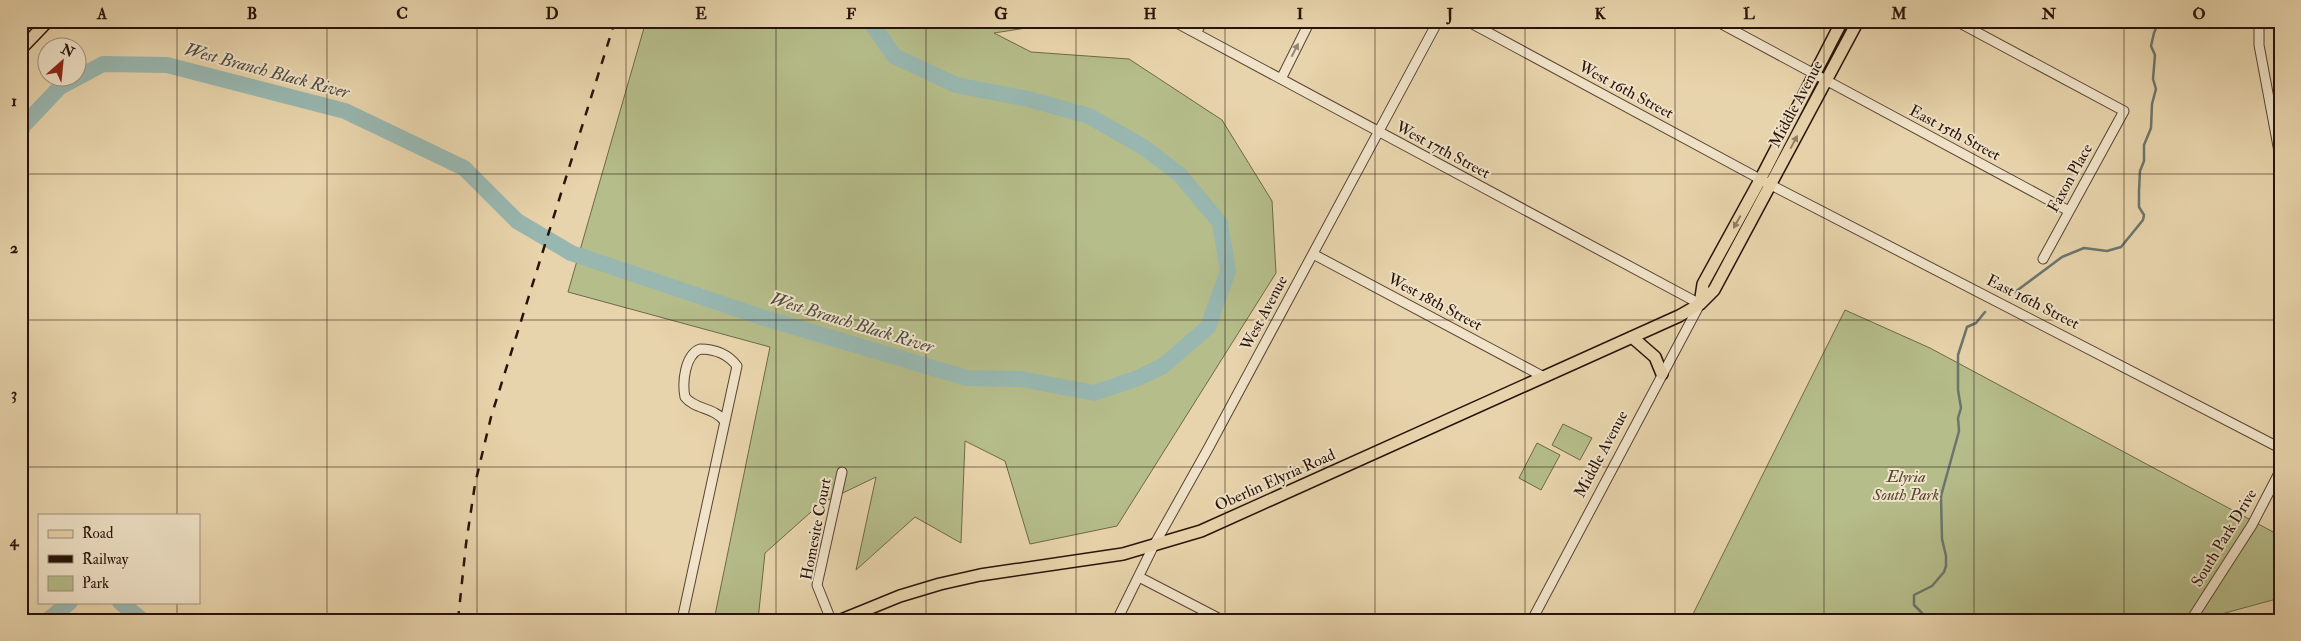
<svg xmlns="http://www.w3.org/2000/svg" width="2301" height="641" viewBox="0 0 2301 641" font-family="'IM FELL Double Pica',serif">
	<rect width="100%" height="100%" fill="#e8d4ac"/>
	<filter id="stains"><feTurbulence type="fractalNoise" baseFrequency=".004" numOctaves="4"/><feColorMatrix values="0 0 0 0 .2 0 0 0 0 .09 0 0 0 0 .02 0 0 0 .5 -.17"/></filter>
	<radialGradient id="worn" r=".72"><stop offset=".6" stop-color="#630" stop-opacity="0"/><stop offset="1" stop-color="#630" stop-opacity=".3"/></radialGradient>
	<path fill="#b5bd8a" stroke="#6e684a" d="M 646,21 L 1042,21 L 1039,26 L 994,33 L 1031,52 L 1129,59 L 1222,120 L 1272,201 L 1276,273 L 1117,526 L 1030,544 L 1005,461 L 965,441 L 961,543 L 915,517 L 856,570 L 876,477 L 820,504 L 765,553 L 758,620 L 714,620 L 770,347 L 568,292 Z
		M 1845,310 L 1930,348 L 2277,534 L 2280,550 L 2280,598 L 2214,616 L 2215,620 L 1690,620 Z
		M 1563,424 L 1592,438 L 1580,460 L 1552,445 Z
		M 1537,443 L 1560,455 L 1541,490 L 1519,478 Z"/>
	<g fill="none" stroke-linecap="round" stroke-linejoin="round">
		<path stroke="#6b756d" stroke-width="2.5" d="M 2015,292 L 2062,257 L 2084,248 L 2107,251 L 2121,247 L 2143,220 L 2144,215 L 2139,207 L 2139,191 L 2140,171 L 2144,161 L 2144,145 L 2151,128 L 2152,104 L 2156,89 L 2153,79 L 2155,55 L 2151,46 L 2154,33 L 2159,21
			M 1922,613 L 1914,605 L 1914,595 L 1932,586 L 1944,572 L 1946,566 L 1946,556 L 1942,539 L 1941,496 L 1959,431 L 1958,418 L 1961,408 L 1958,390 L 1958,355 L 1967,327 L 1976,323 L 1985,312"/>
		<path stroke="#98b7b0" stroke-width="16" d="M 21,132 L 23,126 L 60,87 L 103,64 L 167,65 L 345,111 L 464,168 L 517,221 L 571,253 L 764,318 L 967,378 L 1021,379 L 1094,393 L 1138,378 L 1163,366 L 1208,327 L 1228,271 L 1220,223 L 1180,175 L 1145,148 L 1089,116 L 1028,99 L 956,85 L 894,56 L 870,21
			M 120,602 L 142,620
			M 48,620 L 70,602"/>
		<g stroke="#584332" stroke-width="11">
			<path id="minor" d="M 1173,21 L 1700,304 L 1532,620
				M 1467,21 L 1771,185 L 2280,448
				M 1716,21 L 2069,211
				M 1956,21 L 2124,111 L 2043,259
				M 2259,21 L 2259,45 L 2280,157
				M 1196,33 L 1203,21
				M 1281,79 L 1310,21
				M 1313,254 L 1544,377
				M 1139,577 L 1222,620
				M 682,620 L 737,366 C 728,354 715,349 700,349 C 685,355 682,382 685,397 C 695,410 715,407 725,422
				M 831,620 L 817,585 L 842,472
				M 1117,620 L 1153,547 L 1209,447 L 1438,21
				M 2191,620 L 2252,525 L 2280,471"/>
		</g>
		<g stroke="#281309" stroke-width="14">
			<path id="major" d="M 21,49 L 48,21
				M 1700,304 L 1703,284 L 1760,180 L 1842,21
				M 1632,337 L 1655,357 L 1662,374
				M 841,620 L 900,596 L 940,584 L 980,575 L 1123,554 L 1201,531 L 1679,316 L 1700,304 L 1714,290 L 1858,21"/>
		</g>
		<use href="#minor" stroke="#f0e3c9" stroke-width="9"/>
		<use href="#major" stroke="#e8d4ac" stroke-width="11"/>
		<path stroke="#281309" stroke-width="2.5" stroke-dasharray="9 9" stroke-linecap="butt" d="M 458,620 L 466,544 L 475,484 L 491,417 L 615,21"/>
	</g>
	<defs><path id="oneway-solid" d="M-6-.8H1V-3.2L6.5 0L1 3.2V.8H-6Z" transform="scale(1.25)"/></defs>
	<use fill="#968573" href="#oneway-solid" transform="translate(1295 50) rotate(-63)"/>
	<g fill="#927d63">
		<use href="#oneway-solid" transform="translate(1794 142) rotate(-62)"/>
		<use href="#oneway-solid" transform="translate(1737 222) rotate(119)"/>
	</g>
	<path fill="none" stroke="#281309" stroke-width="1" stroke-opacity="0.55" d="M 177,21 L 177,515M 327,21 L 327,620M 477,21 L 477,620M 626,21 L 626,620M 776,21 L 776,620M 926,21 L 926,620M 1076,21 L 1076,620M 1225,21 L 1225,620M 1375,21 L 1375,620M 1525,21 L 1525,620M 1675,21 L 1675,620M 1824,21 L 1824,620M 1974,21 L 1974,620M 2124,21 L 2124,620M 21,174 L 2280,174M 21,320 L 2280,320M 21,467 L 2280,467M 177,602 L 177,620"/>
	<g text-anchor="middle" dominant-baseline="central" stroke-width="4" stroke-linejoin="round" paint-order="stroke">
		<g font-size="16" fill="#281309" stroke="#f0e3c9">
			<text transform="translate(1626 90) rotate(28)">West 16th Street</text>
			<text transform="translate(1796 104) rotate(-62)">Middle Avenue</text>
			<text transform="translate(1955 133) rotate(28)">East 15th Street</text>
			<text transform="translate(1443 150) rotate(28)">West 17th Street</text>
			<text transform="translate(2070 178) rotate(-61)">Faxon Place</text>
			<text transform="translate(1435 302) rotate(28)">West 18th Street</text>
			<text transform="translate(2033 302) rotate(27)">East 16th Street</text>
			<text transform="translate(1264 313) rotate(-62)">West Avenue</text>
			<text transform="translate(1601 454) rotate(-62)">Middle Avenue</text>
			<text transform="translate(1275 480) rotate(-24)">Oberlin Elyria Road</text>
			<text transform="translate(816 529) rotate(-79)">Homesite Court</text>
			<text transform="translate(2224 538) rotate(-59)">South Park Drive</text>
		</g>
		<g font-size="16" font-style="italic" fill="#524630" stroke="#f0e3c9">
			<text x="1906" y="477">Elyria<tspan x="1906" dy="18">South Park</tspan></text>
		</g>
		<g font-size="18" font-style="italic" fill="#4f4c43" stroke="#f0e3c9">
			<text transform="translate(267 71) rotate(15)">West Branch Black River</text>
			<text transform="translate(852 323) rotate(17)">West Branch Black River</text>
		</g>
	</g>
	<rect width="2301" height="641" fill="none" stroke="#e8d4ac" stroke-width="55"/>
	<rect x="38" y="514" width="162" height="90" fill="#f0e3c9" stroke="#a0907c"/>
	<rect x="48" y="530" width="25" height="8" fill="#e8d4ac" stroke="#a0907c"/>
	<text x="82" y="538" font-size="15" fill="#281309">Road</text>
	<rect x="48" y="555" width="25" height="8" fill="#281309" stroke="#a0907c"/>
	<text x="82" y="564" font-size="15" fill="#281309">Railway</text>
	<rect x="48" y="576" width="25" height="15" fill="#b5bd8a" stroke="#a0907c"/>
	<text x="82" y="588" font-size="15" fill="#281309">Park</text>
	<g transform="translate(62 62) rotate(27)"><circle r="24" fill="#f0e3c9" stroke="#a0907c"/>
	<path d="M0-4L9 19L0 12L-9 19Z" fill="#8f2418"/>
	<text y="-8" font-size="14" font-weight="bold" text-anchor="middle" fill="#281309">N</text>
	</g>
	<rect x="28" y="28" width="2246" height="586" fill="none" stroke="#281309" stroke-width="2"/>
	<g font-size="16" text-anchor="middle" font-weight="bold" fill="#281309">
		<text x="102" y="19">A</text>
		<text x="252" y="19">B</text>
		<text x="402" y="19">C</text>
		<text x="552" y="19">D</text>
		<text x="701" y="19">E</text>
		<text x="851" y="19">F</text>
		<text x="1001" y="19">G</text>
		<text x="1150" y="19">H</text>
		<text x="1300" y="19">I</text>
		<text x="1450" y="19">J</text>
		<text x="1600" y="19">K</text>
		<text x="1749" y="19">L</text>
		<text x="1899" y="19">M</text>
		<text x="2049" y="19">N</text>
		<text x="2199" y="19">O</text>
		<text x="14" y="106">1</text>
		<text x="14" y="253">2</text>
		<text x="14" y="399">3</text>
		<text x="14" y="546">4</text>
	</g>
	<rect width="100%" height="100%" filter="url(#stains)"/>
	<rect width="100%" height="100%" fill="url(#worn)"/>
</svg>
